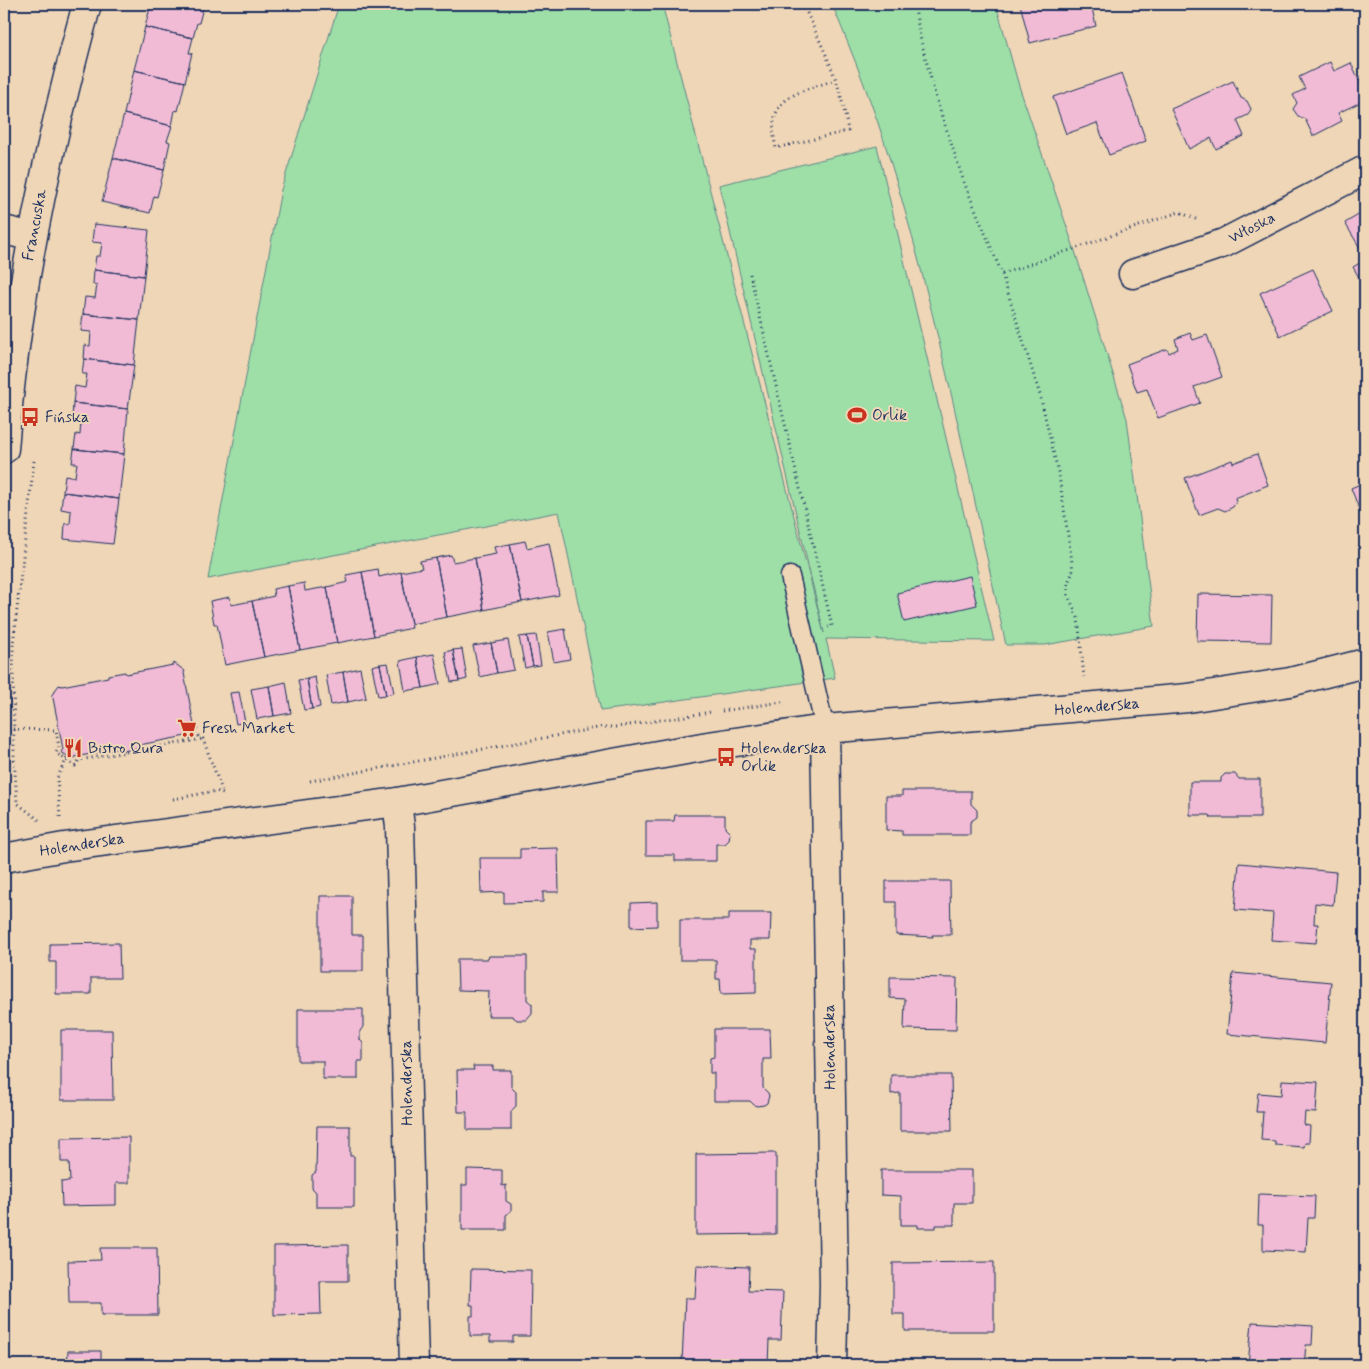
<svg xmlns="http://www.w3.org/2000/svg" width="1369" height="1369" viewBox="0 0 1369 1369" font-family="Mynerve,sans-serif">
	<rect width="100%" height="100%" fill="#efd6b7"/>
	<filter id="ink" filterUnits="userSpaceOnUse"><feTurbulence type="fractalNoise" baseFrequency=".02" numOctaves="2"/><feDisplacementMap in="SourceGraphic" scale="10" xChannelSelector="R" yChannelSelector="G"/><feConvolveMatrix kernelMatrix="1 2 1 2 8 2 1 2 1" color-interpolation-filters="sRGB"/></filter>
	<g filter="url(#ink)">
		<path fill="#9edfa8" stroke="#5c8783" d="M 339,4 L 662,4 L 824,633 L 719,185 L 877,146 L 994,641 L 826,639 L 835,678 L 601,711 L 559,512 L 208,579 L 281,190 Z
			M 832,4 L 996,4 L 1019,86 L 1074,248 L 1127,419 L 1154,626 L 1045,645 L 1006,645 C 970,483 939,319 890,160 C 874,107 853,55 832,4 Z"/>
		<path fill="#f1bbd5" stroke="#1b2f5e" d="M 151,4 L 204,4 L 199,23 L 197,23 L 193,38 L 145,27 Z
			M 1020,4 L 1091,4 L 1096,26 L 1030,43 Z
			M 1138,4 L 1154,4 L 1141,9 Z
			M 145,27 L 193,38 L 189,53 L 192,53 L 185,82 L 134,70 Z
			M 1330,62 L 1334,71 L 1351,63 L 1365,93 L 1365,100 L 1338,113 L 1342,121 L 1313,136 L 1305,119 L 1298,116 L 1293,109 L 1297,103 L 1293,95 L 1305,89 L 1299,77 Z
			M 134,70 L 185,82 L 178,111 L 175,110 L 172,126 L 124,114 Z
			M 1122,73 L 1146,141 L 1109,155 L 1097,123 L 1066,134 L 1053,97 Z
			M 1233,81 L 1241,98 L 1247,101 L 1251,109 L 1248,115 L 1237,120 L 1244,136 L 1216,149 L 1211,138 L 1189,149 L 1171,109 Z
			M 124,114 L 172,126 L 167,141 L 170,142 L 164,170 L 113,158 Z
			M 113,158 L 164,170 L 157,197 L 154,196 L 150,213 L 102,202 Z
			M 1365,211 L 1365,245 L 1360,248 L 1345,223 Z
			M 94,224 L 149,230 L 144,276 L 94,270 L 96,256 L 100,256 L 102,243 L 92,242 Z
			M 1365,260 L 1365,288 L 1353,267 Z
			M 1313,269 L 1333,311 L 1280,336 L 1260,293 Z
			M 94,270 L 144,276 L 139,320 L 83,314 L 85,297 L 95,298 L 97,285 L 93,284 Z
			M 83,314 L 139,320 L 134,365 L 84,359 L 85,345 L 90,346 L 91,332 L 81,331 Z
			M 1190,333 L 1193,340 L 1207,335 L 1222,377 L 1194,387 L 1200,403 L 1158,418 L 1147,389 L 1137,392 L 1127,364 L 1167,349 L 1169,353 L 1178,349 L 1175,339 Z
			M 84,359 L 134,365 L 128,409 L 73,403 L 75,386 L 85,388 L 87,374 L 82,374 Z
			M 73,403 L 128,409 L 124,454 L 74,449 L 76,434 L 80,435 L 81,421 L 72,420 Z
			M 74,449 L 124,454 L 119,499 L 63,492 L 65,475 L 75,477 L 77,463 L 72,463 Z
			M 1257,454 L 1268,485 L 1235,498 L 1236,502 L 1233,507 L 1225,511 L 1218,508 L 1199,515 L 1185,478 L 1232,460 L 1233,463 Z
			M 1365,482 L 1365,524 L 1351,488 Z
			M 63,492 L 119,499 L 113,544 L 64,539 L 65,523 L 70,524 L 71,511 L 61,509 Z
			M 525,541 L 527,548 L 549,543 L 559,595 L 522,602 L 510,544 Z
			M 510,544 L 522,602 L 484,610 L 475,558 L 496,554 L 494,547 Z
			M 451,555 L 453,562 L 475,558 L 484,610 L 447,617 L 436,558 Z
			M 436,558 L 447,617 L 411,624 L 401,572 L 422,568 L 420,561 Z
			M 378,569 L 379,577 L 401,572 L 412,628 L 374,636 L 362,572 Z
			M 362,572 L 374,636 L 337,643 L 327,587 L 348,582 L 346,575 Z
			M 970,576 L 977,605 L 904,622 L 897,593 Z
			M 304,583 L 305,591 L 327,587 L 337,643 L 300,650 L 288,586 Z
			M 288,586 L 300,650 L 264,657 L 252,601 L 274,596 L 273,589 Z
			M 1198,594 L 1272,595 L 1271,642 L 1197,641 Z
			M 230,597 L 231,605 L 252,601 L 264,657 L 225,665 L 217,624 L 214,624 L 210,601 Z
			M 565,629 L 570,659 L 554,662 L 548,632 Z
			M 536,635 L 541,665 L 533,666 L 527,636 Z
			M 527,636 L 533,666 L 525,668 L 519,637 Z
			M 508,640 L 514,670 L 497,673 L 491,643 Z
			M 491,643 L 497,673 L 480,677 L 473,646 Z
			M 462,649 L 467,679 L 459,681 L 453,650 Z
			M 453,650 L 459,681 L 451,682 L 445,652 Z
			M 434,654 L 440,684 L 423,688 L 417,657 Z
			M 417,657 L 423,688 L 405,691 L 400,661 Z
			M 174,663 L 185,671 L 184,673 L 194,725 L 198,727 L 190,739 L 186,736 L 139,745 L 139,748 L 123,751 L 122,748 L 75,757 L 74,760 L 61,752 L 63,749 L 53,698 L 51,696 L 59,685 L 62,686 L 108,677 L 108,675 L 125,672 L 126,674 L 173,665 Z
			M 388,663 L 394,693 L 386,695 L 380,664 Z
			M 380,664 L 386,695 L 378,696 L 372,666 Z
			M 360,668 L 366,698 L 348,702 L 343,672 Z
			M 343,672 L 348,702 L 331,705 L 326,675 Z
			M 315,677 L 320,707 L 312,709 L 307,679 Z
			M 307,679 L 312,709 L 304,710 L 298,680 Z
			M 286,682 L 291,713 L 274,716 L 269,686 Z
			M 269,686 L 274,716 L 257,719 L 251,689 Z
			M 239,692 L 245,722 L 236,724 L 230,693 Z
			M 1225,774 L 1235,774 L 1239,779 L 1260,779 L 1260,818 L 1211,818 L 1210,815 L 1190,815 L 1190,782 L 1221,782 L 1221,778 Z
			M 902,791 L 971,791 L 971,804 L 977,810 L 977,817 L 970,822 L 970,835 L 902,835 L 902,831 L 886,830 L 886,796 L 902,796 Z
			M 675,815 L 725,815 L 725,828 L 730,833 L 729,840 L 725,844 L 716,844 L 716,861 L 675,861 L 675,855 L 646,855 L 646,821 L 674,821 Z
			M 558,848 L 559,892 L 543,892 L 543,902 L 504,903 L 504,892 L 481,893 L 480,858 L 520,858 L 520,849 Z
			M 1239,863 L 1336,872 L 1333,905 L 1315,903 L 1314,924 L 1318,924 L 1316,943 L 1271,940 L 1273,913 L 1235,910 Z
			M 886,881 L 950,881 L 951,935 L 932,935 L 933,937 L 896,935 L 896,902 L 886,902 Z
			M 320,896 L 352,896 L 352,935 L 363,935 L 363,971 L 320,971 Z
			M 657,902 L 657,926 L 631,927 L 631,903 Z
			M 729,913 L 771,913 L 770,940 L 750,940 L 750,949 L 756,949 L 756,993 L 721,994 L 720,979 L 716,979 L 716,960 L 680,960 L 680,920 L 729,920 Z
			M 119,943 L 120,978 L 91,978 L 91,994 L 56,994 L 56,962 L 50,962 L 50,944 Z
			M 489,956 L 527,956 L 527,1000 L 532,1004 L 532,1013 L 526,1020 L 517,1020 L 512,1016 L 488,1016 L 489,991 L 458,990 L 457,959 L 488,959 Z
			M 1233,973 L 1331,982 L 1325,1043 L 1227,1034 Z
			M 890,977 L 957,978 L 956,1030 L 904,1029 L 905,999 L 890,998 Z
			M 298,1009 L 363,1009 L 363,1027 L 360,1031 L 360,1040 L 363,1043 L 363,1061 L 358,1061 L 358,1079 L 323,1079 L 323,1061 L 298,1061 Z
			M 714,1029 L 770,1029 L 771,1059 L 763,1059 L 763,1088 L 768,1093 L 769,1096 L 767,1103 L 764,1105 L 757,1106 L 754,1105 L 750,1101 L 714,1101 L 714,1073 L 710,1073 L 710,1058 L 714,1057 Z
			M 61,1030 L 112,1030 L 113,1100 L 61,1100 Z
			M 473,1066 L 493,1066 L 493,1070 L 511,1070 L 511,1087 L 516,1092 L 516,1106 L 511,1111 L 511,1130 L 467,1130 L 467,1112 L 458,1112 L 457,1070 L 474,1070 Z
			M 891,1075 L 951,1075 L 952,1131 L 900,1131 L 900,1093 L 891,1094 Z
			M 1282,1080 L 1318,1082 L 1316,1113 L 1305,1112 L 1304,1125 L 1310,1126 L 1309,1143 L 1305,1143 L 1304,1147 L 1275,1145 L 1275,1141 L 1261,1140 L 1263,1112 L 1256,1112 L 1258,1093 L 1281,1095 Z
			M 317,1126 L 350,1126 L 350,1156 L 354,1156 L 354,1207 L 316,1207 L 316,1192 L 312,1188 L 312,1175 L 316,1172 Z
			M 129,1137 L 129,1183 L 116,1183 L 116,1205 L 62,1206 L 61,1182 L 70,1181 L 69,1162 L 61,1162 L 61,1138 Z
			M 776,1153 L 776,1234 L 696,1235 L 696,1154 Z
			M 467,1169 L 502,1170 L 502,1186 L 506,1185 L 506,1201 L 511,1204 L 511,1211 L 506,1215 L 506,1230 L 462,1230 L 462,1185 L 467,1185 Z
			M 881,1170 L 972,1170 L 972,1203 L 954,1203 L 954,1225 L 936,1225 L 936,1228 L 918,1228 L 918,1225 L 901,1225 L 901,1196 L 881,1195 Z
			M 1259,1194 L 1315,1196 L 1314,1218 L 1308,1218 L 1306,1252 L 1263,1250 L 1263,1225 L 1258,1225 Z
			M 348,1245 L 348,1281 L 320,1281 L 321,1314 L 274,1315 L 274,1246 Z
			M 100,1248 L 157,1248 L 158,1315 L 101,1315 L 101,1303 L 69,1303 L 68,1261 L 101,1260 Z
			M 994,1262 L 994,1331 L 905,1331 L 905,1314 L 893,1314 L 893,1263 Z
			M 697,1265 L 749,1267 L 748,1291 L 783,1292 L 781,1340 L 769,1340 L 768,1365 L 682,1363 L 685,1298 L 695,1298 Z
			M 471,1269 L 531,1270 L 530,1336 L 513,1336 L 513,1342 L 490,1342 L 490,1336 L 470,1336 L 470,1316 L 473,1316 L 473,1305 L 470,1305 Z
			M 1252,1322 L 1313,1326 L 1312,1345 L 1306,1345 L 1304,1365 L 1248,1365 Z
			M 68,1351 L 101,1351 L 101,1365 L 67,1365 Z
			M 905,1363 L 938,1364 L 938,1365 L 905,1365 Z"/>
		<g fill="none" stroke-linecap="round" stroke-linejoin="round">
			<g stroke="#1b2f5e" stroke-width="21">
				<path id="service" d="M 790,576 L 825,729"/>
			</g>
			<g stroke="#1b2f5e" stroke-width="31">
				<path id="minor" d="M 4,230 L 33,237
					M 1133,274 L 1224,243 L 1365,170
					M 4,449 C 16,298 47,150 87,4
					M 825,729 L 834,1285 L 832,1365
					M 397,802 L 400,827 L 414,1365
					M 4,858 L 64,847 L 397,802 L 708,746 L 825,729 L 1188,698 L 1290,682 L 1365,663"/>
			</g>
			<path stroke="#1b2f5e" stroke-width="3" stroke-dasharray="1 4" stroke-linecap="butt" d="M 803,4 C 815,32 832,64 840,93 C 843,105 846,118 848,131 L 776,148 C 764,97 796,93 835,80
				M 914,4 L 921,41 L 936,98 L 964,182 L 1002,274 L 1040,395 L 1059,476 L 1072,562 L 1073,572 L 1068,582 L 1068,595 L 1078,618 L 1084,677
				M 750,274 L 832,626 L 828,627
				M 1002,274 L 1179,212 L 1198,220
				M 34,461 L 13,644 L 14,757 L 17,803 L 39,820
				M 722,711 L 782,702
				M 13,729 L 56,730 L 59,747 L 56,753 L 75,766 L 79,760 L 203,739
				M 194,733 L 203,739 L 223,793
				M 310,781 L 603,727 L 617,727 L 711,712
				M 173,799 L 216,791 L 223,794
				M 60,817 L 57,778 L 68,756"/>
			<use href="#service" stroke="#efd6b7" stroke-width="18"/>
			<use href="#minor" stroke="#efd6b7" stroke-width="28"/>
		</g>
	</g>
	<defs>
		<g id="stadium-bare" transform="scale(1.5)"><path d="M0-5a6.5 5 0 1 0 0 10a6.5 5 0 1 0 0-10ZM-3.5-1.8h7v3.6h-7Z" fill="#c8321e" stroke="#efd6b7" stroke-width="2.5" paint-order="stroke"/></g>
		<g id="bus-bare" transform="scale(1.5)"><path d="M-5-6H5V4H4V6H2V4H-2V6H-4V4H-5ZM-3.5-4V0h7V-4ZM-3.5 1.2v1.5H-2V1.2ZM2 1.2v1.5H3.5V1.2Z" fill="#c8321e" stroke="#efd6b7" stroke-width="2.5" paint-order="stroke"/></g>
		<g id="supermarket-bare" transform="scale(1.5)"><path d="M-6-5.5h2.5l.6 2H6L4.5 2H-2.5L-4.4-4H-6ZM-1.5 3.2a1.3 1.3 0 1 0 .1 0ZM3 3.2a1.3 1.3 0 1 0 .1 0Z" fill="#c8321e" stroke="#efd6b7" stroke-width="2.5" paint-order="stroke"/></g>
		<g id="restaurant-bare" transform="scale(1.5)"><path d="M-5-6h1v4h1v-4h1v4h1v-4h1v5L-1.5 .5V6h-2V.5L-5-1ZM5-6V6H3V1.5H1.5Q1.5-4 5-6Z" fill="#c8321e" stroke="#efd6b7" stroke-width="2.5" paint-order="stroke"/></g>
	</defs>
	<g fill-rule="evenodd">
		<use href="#stadium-bare" x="857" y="415"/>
		<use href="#bus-bare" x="30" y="417"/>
		<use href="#supermarket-bare" x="187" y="728"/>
		<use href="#restaurant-bare" x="73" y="748"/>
		<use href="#bus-bare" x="726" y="757"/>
	</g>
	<g text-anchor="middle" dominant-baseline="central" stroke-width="4" stroke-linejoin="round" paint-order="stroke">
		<g font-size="16" fill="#1b2f5e" stroke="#efd6b7">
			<text transform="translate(35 225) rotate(-79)">Francuska</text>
			<text transform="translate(1252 228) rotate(-27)">Włoska</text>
			<text transform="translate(1097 707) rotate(-5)">Holenderska</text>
			<text transform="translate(82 845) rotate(-9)">Holenderska</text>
			<text transform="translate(830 1047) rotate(-91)">Holenderska</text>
			<text transform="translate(407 1083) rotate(-91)">Holenderska</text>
		</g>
		<g font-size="16" fill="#1b2f5e" stroke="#efd6b7" text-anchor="start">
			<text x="872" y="415">Orlik</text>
			<text x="45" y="417">Fińska</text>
			<text x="202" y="728">Fresh Market</text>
			<text x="88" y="748">Bistro Qura</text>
			<text x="741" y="748">Holenderska<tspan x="741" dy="18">Orlik</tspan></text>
		</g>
	</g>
	<rect width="1369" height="1369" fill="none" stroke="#efd6b7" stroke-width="20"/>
	<rect x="10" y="10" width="1349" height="1349" fill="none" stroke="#1b2f5e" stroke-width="2" filter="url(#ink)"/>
</svg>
